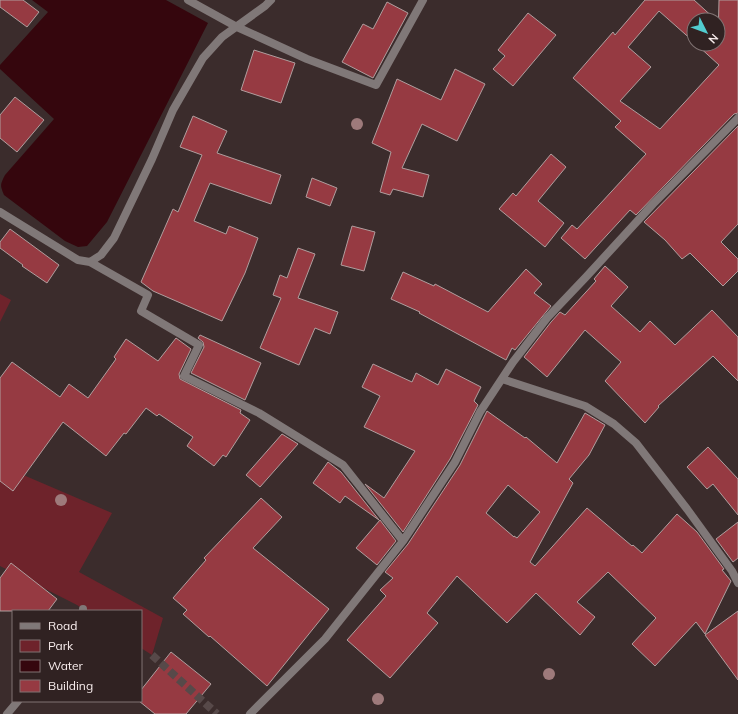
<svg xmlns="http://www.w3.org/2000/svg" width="738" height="714" viewBox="0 0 738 714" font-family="Mulish,sans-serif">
	<rect width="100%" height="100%" fill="#3b2c2c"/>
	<path fill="#6e232b" d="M 0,294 L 11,300 L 0,322 Z
		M 0,465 L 112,513 L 79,572 L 163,618 L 152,655 L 141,648 L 141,611 L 86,611 L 77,605 L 0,566 Z"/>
	<path fill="#35060d" d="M 32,0 L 166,0 L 208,23 L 107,222 L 87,246 L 78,247 L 65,241 L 4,195 C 0,185 0,185 5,175 L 54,119 L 0,69 L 0,65 L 48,12 Z"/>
	<path fill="#963a42" stroke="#b09e9e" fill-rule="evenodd" d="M 0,0 L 23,0 L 39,12 L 27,27 L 0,7 Z
		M 645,0 L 694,0 L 716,20 L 694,20 L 694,42 L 659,11 L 628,47 L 651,67 L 620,101 L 660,129 L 719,65 L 696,44 L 718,44 L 719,0 L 738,0 L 738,113 L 734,114 L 636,215 L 630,210 L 585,259 L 561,238 L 572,225 L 577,229 L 646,154 L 615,127 L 621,121 L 573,78 L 613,32 L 615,35 Z
		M 387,2 L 408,13 L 373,78 L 342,62 L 363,24 L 373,29 Z
		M 528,13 L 556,35 L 513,86 L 493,69 L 505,56 L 498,50 Z
		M 254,50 L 295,63 L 281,103 L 241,90 Z
		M 455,69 L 485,84 L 457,141 L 422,124 L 402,168 L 429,175 L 423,197 L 393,189 L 390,195 L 380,192 L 391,152 L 372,143 L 397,79 L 441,100 Z
		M 15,97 L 44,120 L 17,152 L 0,138 L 0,115 Z
		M 193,116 L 227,131 L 217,153 L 281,175 L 271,204 L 210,183 L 194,221 L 226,234 L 229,226 L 258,238 L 245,273 L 222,321 L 153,291 L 141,282 L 173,209 L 178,212 L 202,155 L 180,147 Z
		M 738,126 L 738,224 L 721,242 L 738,259 L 738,271 L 723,286 L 690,253 L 682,259 L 665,240 L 644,222 Z
		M 551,154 L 566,167 L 538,201 L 564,223 L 545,247 L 499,209 L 513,193 L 516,196 Z
		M 312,178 L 337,188 L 330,206 L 306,197 Z
		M 352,226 L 375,232 L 364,271 L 341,265 Z
		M 10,229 L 59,265 L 47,283 L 22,266 L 23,265 L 0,248 L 0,242 Z
		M 298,248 L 315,254 L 298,298 L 338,312 L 330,334 L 315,328 L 299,365 L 260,348 L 281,298 L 273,295 L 280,275 L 287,278 Z
		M 605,266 L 628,287 L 611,306 L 640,332 L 650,321 L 675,345 L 712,310 L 738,337 L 738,381 L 713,356 L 658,406 L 659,407 L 645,423 L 605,381 L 621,362 L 585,330 L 547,377 L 524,357 L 551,322 L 560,312 L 565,315 L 596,281 L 594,279 Z
		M 526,269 L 542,284 L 534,293 L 551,306 L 515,350 L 512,348 L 506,360 L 419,313 L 420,312 L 391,299 L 403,272 L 434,286 L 435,284 L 488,312 Z
		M 200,335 L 261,363 L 245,400 L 191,373 L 204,347 L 203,342 L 198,338 Z
		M 176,338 L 191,349 L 179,374 L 180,379 L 241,410 L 240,413 L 250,420 L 226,457 L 223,455 L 214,466 L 187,446 L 193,437 L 159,414 L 157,416 L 146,408 L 126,434 L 124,433 L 106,456 L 63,422 L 13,491 L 0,481 L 0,378 L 12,362 L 60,397 L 69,384 L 88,398 L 116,359 L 114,357 L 126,339 L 158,361 Z
		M 373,364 L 412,382 L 416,373 L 438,385 L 446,369 L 481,387 L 474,401 L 478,405 L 450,459 L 403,532 L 365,484 L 384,498 L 415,451 L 364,427 L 380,396 L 362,387 Z
		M 487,411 L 525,438 L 526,437 L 557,463 L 585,413 L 605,425 L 589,455 L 569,479 L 573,483 L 530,562 L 535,566 L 587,508 L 632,546 L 633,545 L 642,553 L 677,514 L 697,532 L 724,569 L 722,570 L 731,581 L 705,634 L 696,622 L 655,666 L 632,644 L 656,618 L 608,572 L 577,602 L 595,617 L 580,635 L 536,593 L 507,623 L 457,576 L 427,613 L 438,623 L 390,678 L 347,640 L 386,596 L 380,590 L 393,578 L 385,572 L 408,544 L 460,465 ZM 508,485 L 540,512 L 517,538 L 514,536 L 514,537 L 486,513 Z
		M 282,434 L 298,444 L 260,487 L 246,475 Z
		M 708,447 L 738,479 L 738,515 L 713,484 L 707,489 L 687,467 Z
		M 328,462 L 341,472 L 379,520 L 345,496 L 340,503 L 313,483 Z
		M 261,498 L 282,517 L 253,548 L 329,609 L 267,686 L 210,636 L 209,637 L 183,614 L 187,610 L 173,598 L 206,560 L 204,558 Z
		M 380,520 L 396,541 L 377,565 L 356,548 Z
		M 738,522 L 738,558 L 733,562 L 716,539 Z
		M 11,563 L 57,599 L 48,611 L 0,611 L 0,578 Z
		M 738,611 L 738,680 L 705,635 Z
		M 171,652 L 211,684 L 186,714 L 155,714 L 139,701 L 141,701 L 141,690 Z"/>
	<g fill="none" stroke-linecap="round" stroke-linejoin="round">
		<path stroke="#574949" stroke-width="8" stroke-dasharray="8 4" stroke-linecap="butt" d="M 152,655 L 217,714"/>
		<path stroke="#807878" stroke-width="8" d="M 83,609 L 83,611"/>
		<path stroke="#807878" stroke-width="8" d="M 188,0 L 237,27 L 307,59 L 376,85 L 423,0
			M 0,212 L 78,260 L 90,262 L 101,255 L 114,238 L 152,159 L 173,110 L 203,58 L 222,37 L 265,6 L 271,0
			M 90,262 L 148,295 L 141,311 L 199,345 L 184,376 L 259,413 L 343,465 L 403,541
			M 502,379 L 585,406 L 614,424 L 636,443 L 687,509 L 732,571 L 738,583
			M 7,714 L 18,701
			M 250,714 L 325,639 L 403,541 L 455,462 L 480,412 L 513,362 L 547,318 L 586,277 L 653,204 L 738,118"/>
	</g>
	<g fill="#9e7a7b">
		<circle cx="357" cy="124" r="6"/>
		<circle cx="61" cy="500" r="6"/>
		<circle cx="549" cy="674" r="6"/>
		<circle cx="378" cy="699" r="6"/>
	</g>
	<rect x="12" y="610" width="130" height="92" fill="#302222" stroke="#807373"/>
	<rect x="20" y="623" width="20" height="6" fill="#807878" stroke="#807373"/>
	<text x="48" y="630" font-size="12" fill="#f8eded">Road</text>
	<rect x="20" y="640" width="20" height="12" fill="#6e232b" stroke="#807373"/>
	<text x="48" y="650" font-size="12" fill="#f8eded">Park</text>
	<rect x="20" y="660" width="20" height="12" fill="#35060d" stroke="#807373"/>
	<text x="48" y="670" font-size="12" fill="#f8eded">Water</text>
	<rect x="20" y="680" width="20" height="12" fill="#963a42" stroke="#807373"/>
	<text x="48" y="690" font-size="12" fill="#f8eded">Building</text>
	<g transform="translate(706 32) rotate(132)"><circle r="19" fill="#302222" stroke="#807373"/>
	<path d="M0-3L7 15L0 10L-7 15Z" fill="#52cdd0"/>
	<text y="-6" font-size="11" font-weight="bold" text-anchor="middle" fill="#f8eded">N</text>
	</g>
</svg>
